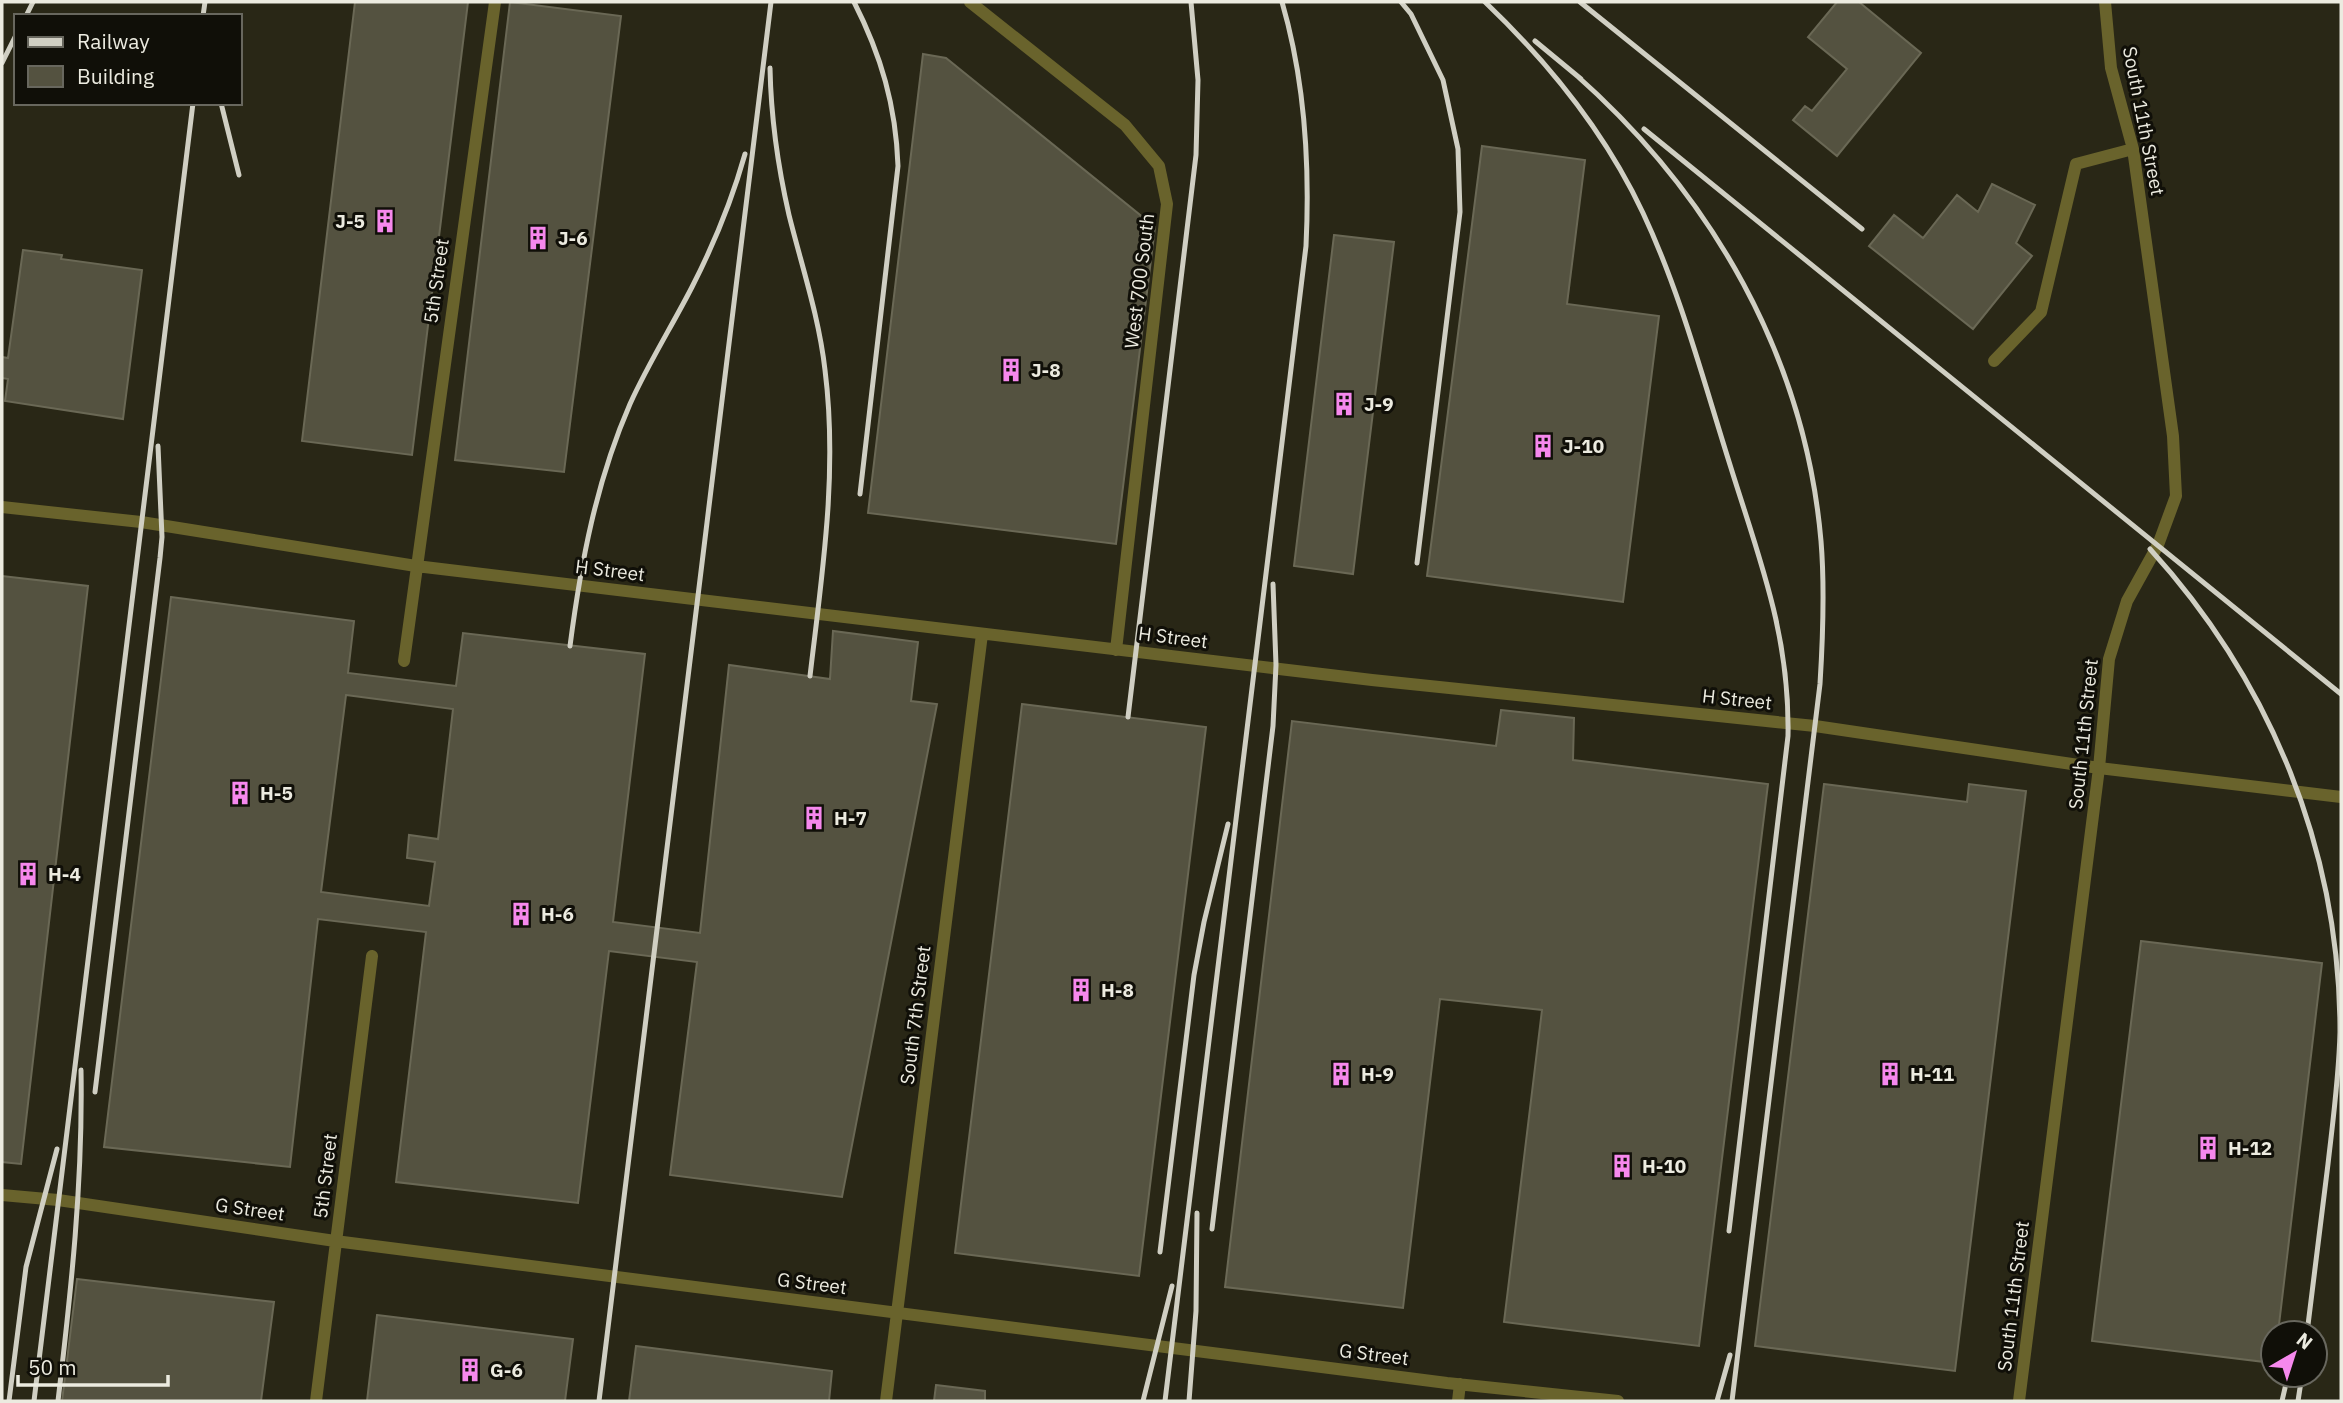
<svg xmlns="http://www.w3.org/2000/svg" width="2343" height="1403" viewBox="0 0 2343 1403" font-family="'IBM Plex Sans',sans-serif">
	<rect width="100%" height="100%" fill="#292716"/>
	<path fill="#545240" stroke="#6a6855" stroke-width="2" fill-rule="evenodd" d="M 355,2 L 468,2 L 412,455 L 302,441 Z
		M 510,2 L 621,16 L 564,472 L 455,460 Z
		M 1837,2 L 1859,2 L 1921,53 L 1837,156 L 1793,120 L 1805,106 L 1812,111 L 1847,69 L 1808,37 Z
		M 923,54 L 946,58 L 1155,227 L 1116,544 L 868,513 Z
		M 1482,146 L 1585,160 L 1567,304 L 1659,316 L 1623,602 L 1427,576 Z
		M 1992,184 L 2035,205 L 2016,243 L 2032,256 L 1973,329 L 1869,246 L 1894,215 L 1923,238 L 1957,195 L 1978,212 Z
		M 1334,235 L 1394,242 L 1353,574 L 1294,566 Z
		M 23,250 L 62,255 L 61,259 L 142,270 L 123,419 L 5,401 L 8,379 L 2,378 L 2,357 L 8,358 Z
		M 2,576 L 88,586 L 21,1164 L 2,1162 Z
		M 171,597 L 354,621 L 348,673 L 456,686 L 463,633 L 645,654 L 613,922 L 700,933 L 729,665 L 830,679 L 833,631 L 918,642 L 911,701 L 937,704 L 842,1197 L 670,1175 L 697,962 L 609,951 L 578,1203 L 396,1182 L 426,932 L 318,919 L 290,1167 L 104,1147 ZM 346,695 L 453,709 L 438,839 L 409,835 L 407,858 L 435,862 L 429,906 L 321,892 Z
		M 1022,704 L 1206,727 L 1139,1276 L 955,1253 Z
		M 1501,710 L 1574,718 L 1573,760 L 1768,784 L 1699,1346 L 1504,1322 L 1542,1010 L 1440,999 L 1403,1308 L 1225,1287 L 1292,721 L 1496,746 Z
		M 1824,784 L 1967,802 L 1969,784 L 2026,791 L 1955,1371 L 1755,1346 Z
		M 2141,941 L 2322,963 L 2278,1333 L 2273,1333 L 2273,1363 L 2092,1341 Z
		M 77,1279 L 274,1302 L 261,1401 L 62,1401 Z
		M 377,1315 L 573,1339 L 565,1401 L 367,1401 Z
		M 636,1346 L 832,1371 L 829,1401 L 629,1401 Z
		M 936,1385 L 985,1391 L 985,1401 L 934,1401 Z"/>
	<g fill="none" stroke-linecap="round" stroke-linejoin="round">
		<path stroke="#69632c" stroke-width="12" d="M 970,2 L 1125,125 L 1159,166 L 1167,204 L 1116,650
			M 1994,361 L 2041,312 L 2076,164 L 2133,149
			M 2,507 L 141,522 L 416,566 L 1372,680 L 1815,726 L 2099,768 L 2341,797
			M 404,661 L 495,2
			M 2,1195 L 58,1200 L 335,1241 L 1447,1383 L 1618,1401
			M 316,1401 L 372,956
			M 886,1401 L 982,634
			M 1458,1401 L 1460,1384
			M 2019,1401 L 2099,768 L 2109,659 L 2127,601 L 2158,545 L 2176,496 L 2173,436 L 2133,149 L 2111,68 L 2105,2"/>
		<path stroke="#d0cfc3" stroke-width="5" d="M 854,2 C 881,55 896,106 898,166 L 860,494
			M 1401,2 L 1411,14 L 1443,80 L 1458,149 L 1460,212 L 1417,563
			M 1485,2 C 1549,63 1605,132 1643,213 C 1681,294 1704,383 1731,468 C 1760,561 1790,636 1788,736 L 1729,1231
			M 1580,2 L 1862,229
			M 26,16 L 33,2
			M 203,16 L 205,2
			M 1535,41 L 1581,79
			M 2,63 L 16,35
			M 770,68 C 771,118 778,167 789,215 C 802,267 819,317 825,370 C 838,473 822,574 810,676
			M 1575,74 C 1712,195 1805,357 1821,541 C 1825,589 1823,636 1820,684 L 1732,1401
			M 221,103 L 239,175
			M 1644,129 L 2341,694
			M 2150,549 C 2271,682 2340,851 2340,1032 C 2339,1076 2333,1120 2328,1164 C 2321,1220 2314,1277 2307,1333
			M 570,646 C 581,562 596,482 630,404 C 648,364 672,326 692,287 C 714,244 732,200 745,154
			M 1128,717 L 1196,155 L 1198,80 L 1191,2
			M 95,1092 L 160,558 L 162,537 L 158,446
			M 1212,1229 L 1273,726 L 1276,665 L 1273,584
			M 1160,1252 L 1194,975 L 1204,922 L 1228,824
			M 9,1401 L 26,1267 L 57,1149
			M 34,1401 L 193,103
			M 58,1401 C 71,1291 83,1182 81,1070
			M 599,1401 L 771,2
			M 1143,1401 L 1172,1286
			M 1165,1401 L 1306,246 C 1310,164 1305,81 1282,2
			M 1189,1401 L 1196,1311 L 1197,1213
			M 1717,1401 L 1730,1355
			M 2282,1401 L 2288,1375
			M 2298,1401 L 2302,1375"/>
	</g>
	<defs>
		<g id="building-bare" transform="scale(1.89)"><path d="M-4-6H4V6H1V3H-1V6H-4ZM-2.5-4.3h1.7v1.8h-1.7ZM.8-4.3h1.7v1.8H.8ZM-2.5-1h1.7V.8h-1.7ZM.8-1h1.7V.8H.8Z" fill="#f688ed" stroke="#100f08" stroke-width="2.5" paint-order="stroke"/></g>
	</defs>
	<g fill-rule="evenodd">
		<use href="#building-bare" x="385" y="221"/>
		<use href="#building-bare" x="538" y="238"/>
		<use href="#building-bare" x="1011" y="370"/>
		<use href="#building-bare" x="1344" y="404"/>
		<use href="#building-bare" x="1543" y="446"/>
		<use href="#building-bare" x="240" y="793"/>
		<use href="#building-bare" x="814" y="818"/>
		<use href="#building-bare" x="28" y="874"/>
		<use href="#building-bare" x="521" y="914"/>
		<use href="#building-bare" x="1081" y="990"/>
		<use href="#building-bare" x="1341" y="1074"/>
		<use href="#building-bare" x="1890" y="1074"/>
		<use href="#building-bare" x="2208" y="1148"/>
		<use href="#building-bare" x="1622" y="1166"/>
		<use href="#building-bare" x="470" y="1370"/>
	</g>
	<g text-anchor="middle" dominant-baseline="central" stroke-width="6" stroke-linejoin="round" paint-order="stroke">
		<g font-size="19" fill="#ecebe0" stroke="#100f08">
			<text transform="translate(2144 121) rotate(79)">South 11th Street</text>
			<text transform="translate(436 281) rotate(-82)">5th Street</text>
			<text transform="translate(1139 281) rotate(-83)">West 700 South</text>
			<text transform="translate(610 570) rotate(7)">H Street</text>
			<text transform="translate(1173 637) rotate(7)">H Street</text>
			<text transform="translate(1737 699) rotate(6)">H Street</text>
			<text transform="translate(2083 734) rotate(-84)">South 11th Street</text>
			<text transform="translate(915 1015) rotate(-83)">South 7th Street</text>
			<text transform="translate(325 1176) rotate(-83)">5th Street</text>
			<text transform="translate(250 1209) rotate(8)">G Street</text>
			<text transform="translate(812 1283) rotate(7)">G Street</text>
			<text transform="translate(2013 1296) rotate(-83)">South 11th Street</text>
			<text transform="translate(1374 1354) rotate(7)">G Street</text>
		</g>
		<g font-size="19" font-weight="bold" fill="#ecebe0" stroke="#100f08" text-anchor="start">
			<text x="365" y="221" text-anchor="end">J-5</text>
			<text x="558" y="238">J-6</text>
			<text x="1031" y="370">J-8</text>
			<text x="1364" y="404">J-9</text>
			<text x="1563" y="446">J-10</text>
			<text x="260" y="793">H-5</text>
			<text x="834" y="818">H-7</text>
			<text x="48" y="874">H-4</text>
			<text x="541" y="914">H-6</text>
			<text x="1101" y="990">H-8</text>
			<text x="1361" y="1074">H-9</text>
			<text x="1910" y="1074">H-11</text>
			<text x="2228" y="1148">H-12</text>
			<text x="1642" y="1166">H-10</text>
			<text x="490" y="1370">G-6</text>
		</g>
	</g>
	<rect width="2343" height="1403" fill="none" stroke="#ecebe0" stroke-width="7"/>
	<rect x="14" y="14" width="228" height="91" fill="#100f08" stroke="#68675e" stroke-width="2"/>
	<rect x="28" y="37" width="35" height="10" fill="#d0cfc3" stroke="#68675e" stroke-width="2"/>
	<text x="77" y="49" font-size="21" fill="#ecebe0">Railway</text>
	<rect x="28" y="66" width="35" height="21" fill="#545240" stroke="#68675e" stroke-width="2"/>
	<text x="77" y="84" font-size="21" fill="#ecebe0">Building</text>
	<g transform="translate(2294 1354) rotate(39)"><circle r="33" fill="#100f08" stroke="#68675e" stroke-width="2"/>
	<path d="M0-5L12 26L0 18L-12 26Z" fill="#f688ed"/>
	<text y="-10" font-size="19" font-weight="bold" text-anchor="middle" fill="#ecebe0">N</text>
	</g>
	<path d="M18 1375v10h150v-10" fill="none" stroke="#ecebe0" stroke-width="3.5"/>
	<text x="28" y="1375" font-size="21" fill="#ecebe0" stroke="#100f08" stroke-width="5" paint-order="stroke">50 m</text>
</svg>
